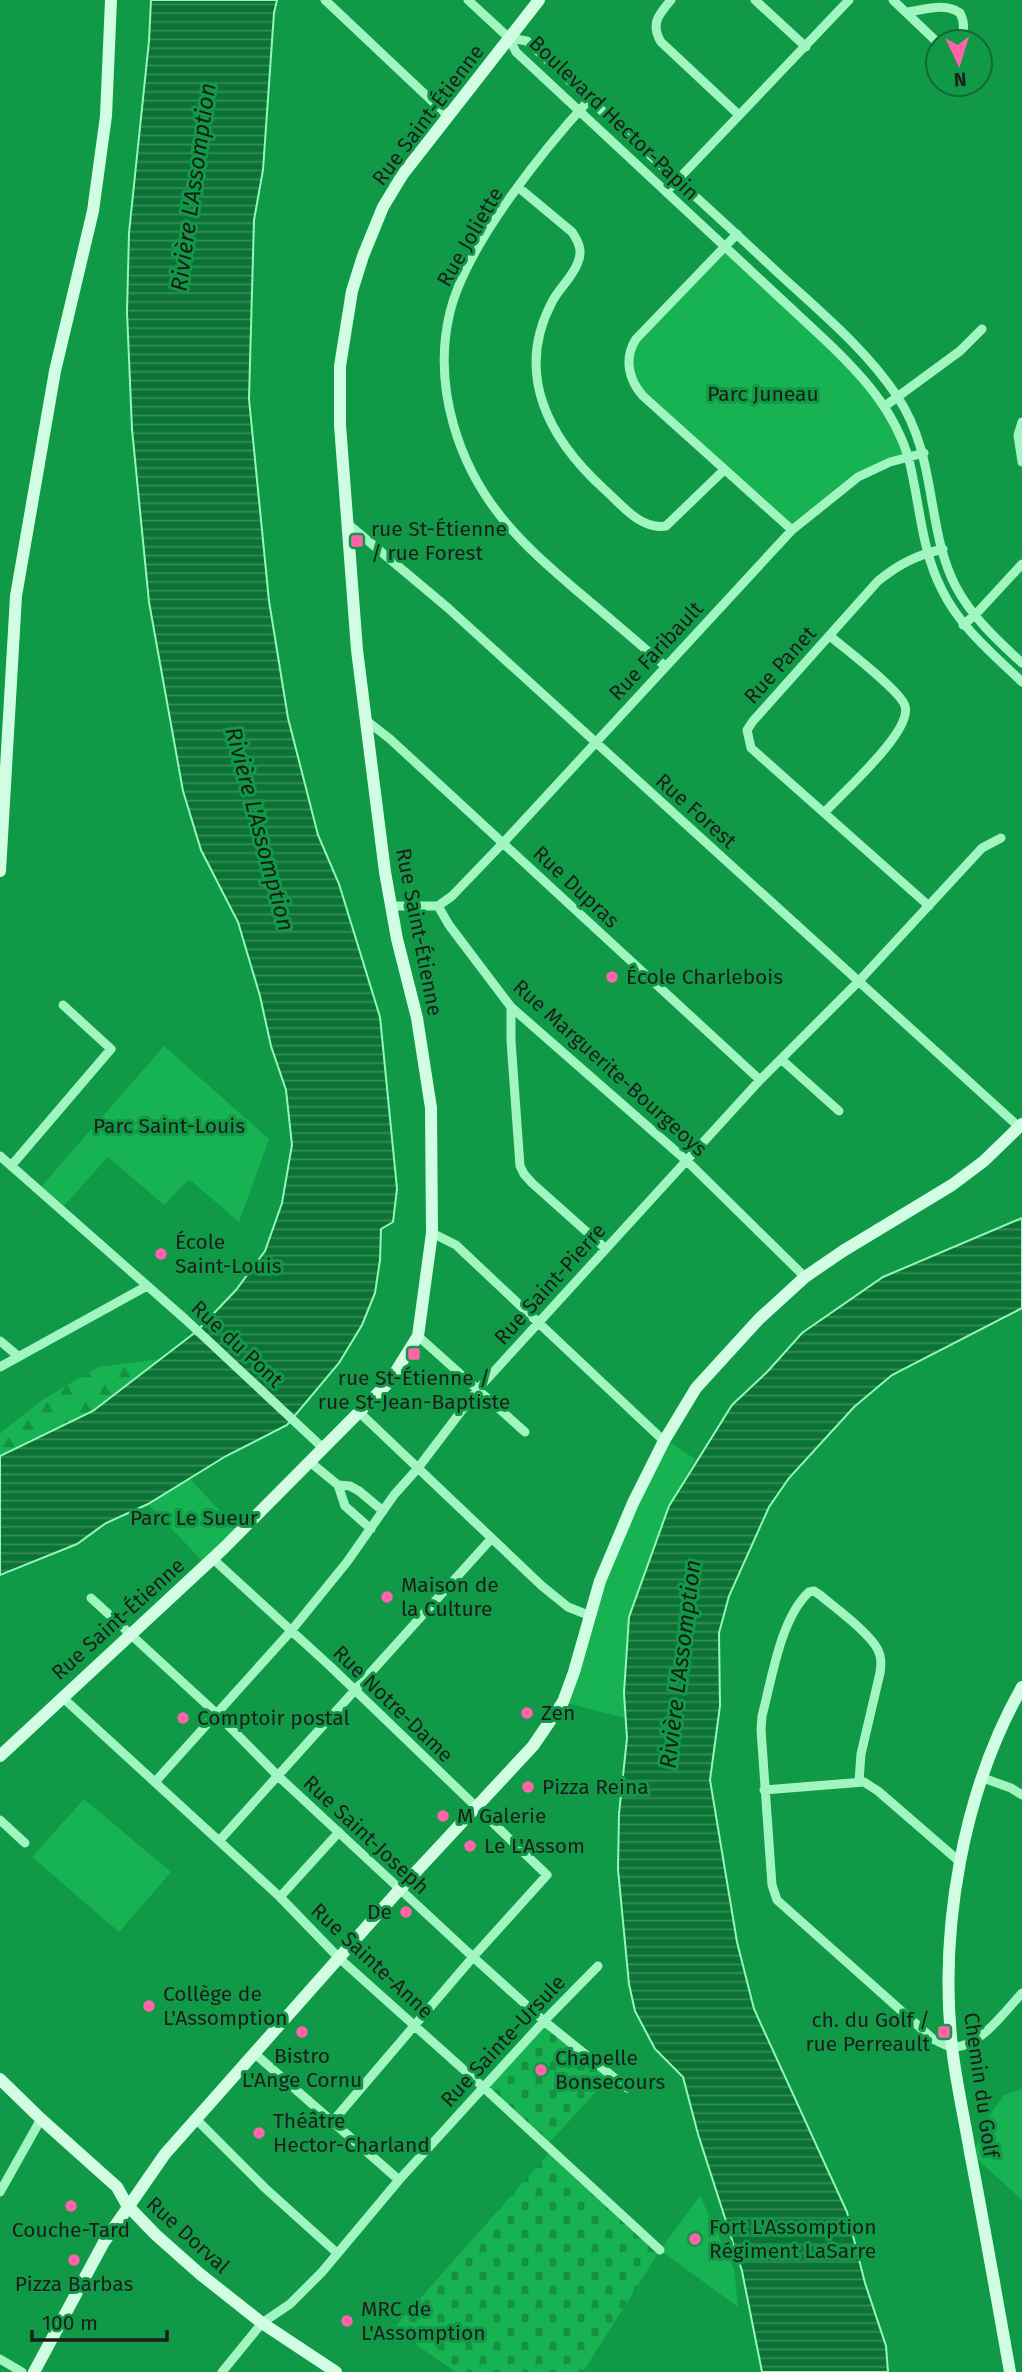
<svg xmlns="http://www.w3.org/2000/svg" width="1022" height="2372" viewBox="0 0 1022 2372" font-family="'Fira Sans',sans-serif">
	<defs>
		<pattern id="forest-firs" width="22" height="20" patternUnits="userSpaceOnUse" patternTransform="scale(1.75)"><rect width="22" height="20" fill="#17b352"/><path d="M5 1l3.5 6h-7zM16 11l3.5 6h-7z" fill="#149143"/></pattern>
		<pattern id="cemetery-stones" width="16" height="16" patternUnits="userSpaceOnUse" patternTransform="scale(1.75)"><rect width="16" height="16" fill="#17b352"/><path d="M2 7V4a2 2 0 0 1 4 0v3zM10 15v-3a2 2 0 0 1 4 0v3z" fill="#149143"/></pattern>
		<pattern id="water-rules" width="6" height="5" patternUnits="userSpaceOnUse" patternTransform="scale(1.75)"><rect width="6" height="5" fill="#097434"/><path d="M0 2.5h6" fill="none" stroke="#3e895c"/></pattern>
	</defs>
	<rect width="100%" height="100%" fill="#109946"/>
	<path fill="#17b352" d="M 724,247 L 824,339 L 885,406 L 908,457 L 858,477 L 792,530 L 643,396 L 628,360 L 631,347 Z
		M 164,1046 L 269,1139 L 239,1222 L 189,1179 L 164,1205 L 108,1157 L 61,1209 L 39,1189 Z
		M 665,1439 L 695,1459 L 669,1506 L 624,1693 L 625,1718 L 563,1702 L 588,1615 Z
		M 189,1478 L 240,1532 L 206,1565 L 148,1504 Z
		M 84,1799 L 171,1872 L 119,1932 L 32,1857 Z
		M 1022,2089 L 1022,2200 L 977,2159 L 976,2147 L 982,2126 L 1004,2095 Z
		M 700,2196 L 734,2269 L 738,2307 L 660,2250 Z"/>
	<path fill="url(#forest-firs)" d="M 161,1359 L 93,1411 L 0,1456 L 0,1433 L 44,1399 L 98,1367 Z"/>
	<path fill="url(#cemetery-stones)" d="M 544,2021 L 612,2074 L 547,2145 L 484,2087 Z
		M 550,2152 L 660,2250 L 583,2372 L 456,2372 L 393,2329 Z"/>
	<path fill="url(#water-rules)" stroke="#92f8b8" stroke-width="2" d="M 151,0 L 277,0 L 274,13 L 263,170 L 254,220 L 249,399 L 269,601 L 288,718 L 318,835 L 339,884 L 380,1017 L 397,1189 L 393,1222 L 381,1229 L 380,1260 L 375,1293 L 362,1325 L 339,1363 L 287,1425 L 226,1456 L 148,1504 L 106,1523 L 77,1544 L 0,1575 L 0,1456 L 93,1411 L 197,1331 L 236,1290 L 265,1251 L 282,1203 L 292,1145 L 286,1090 L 271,1046 L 260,996 L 238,922 L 201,850 L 183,791 L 149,602 L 132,429 L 127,312 L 129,233 L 149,41 Z
		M 1022,1218 L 1022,1308 L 892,1375 L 854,1407 L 789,1478 L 769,1507 L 729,1596 L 719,1633 L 720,1706 L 710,1780 L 737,1942 L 754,2009 L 847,2212 L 865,2283 L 886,2346 L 888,2372 L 762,2372 L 742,2271 L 698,2134 L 683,2077 L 655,2049 L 635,2011 L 629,1984 L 618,1869 L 619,1814 L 627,1738 L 624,1693 L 629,1617 L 669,1506 L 732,1405 L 768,1371 L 802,1333 L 883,1277 Z"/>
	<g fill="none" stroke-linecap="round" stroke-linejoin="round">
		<path stroke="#a1f5c0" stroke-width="9" d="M 325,0 L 449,117
			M 468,0 L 509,38 L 516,52 L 824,339 C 860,373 895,410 909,460 C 920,504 921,549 942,590 C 960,627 992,653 1022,682
			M 671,0 C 659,14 650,24 661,42 L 739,115
			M 755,0 L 806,47
			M 893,0 L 938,43
			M 907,12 C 924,10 945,2 960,13 C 965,23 965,33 957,42
			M 509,38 L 527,41 C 609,119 694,194 776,271 C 818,310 865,348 897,396 C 938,457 925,527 956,587 C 972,617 997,640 1022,663
			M 589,100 C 543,150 466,246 450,312 C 432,386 458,467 507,524 C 527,548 552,569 576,590 C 606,615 635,640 665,666
			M 518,187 L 572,232 C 578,241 583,250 578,262 C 573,277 559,288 552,302 C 514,374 549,439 604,489 C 621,504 640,530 666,526 L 724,470
			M 666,192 L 849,0
			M 737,234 L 636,339 C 624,358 628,379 643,396 L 792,530
			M 885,406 L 960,351 L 982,329
			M 1022,422 L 1018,435 L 1022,462
			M 348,524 L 448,608 L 1019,1127
			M 963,625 L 975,615 L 1022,564
			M 367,721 L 390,739 L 760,1080
			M 825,812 C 842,793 913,731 905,706 C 901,691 845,649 830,636
			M 391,906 L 438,906
			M 438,906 L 452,896 L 503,843 L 792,530 L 858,477 L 890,462 L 924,453
			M 438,906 L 449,925 L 511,1007 L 687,1161 L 805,1277
			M 929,906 L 751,748 L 747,730 L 753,721 L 878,581 C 899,564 917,555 943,549
			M 511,1007 L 511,1041 L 520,1166 L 524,1174 L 532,1183 L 606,1249
			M 782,1060 L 839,1111
			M 0,1156 L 185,1319 L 323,1448
			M 11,1166 L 111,1049 L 63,1005
			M 432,1233 L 456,1245 L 664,1441
			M 418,1336 L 525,1432
			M 0,1341 L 18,1356
			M 0,1367 L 147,1286
			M 359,1412 L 542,1586 L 568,1607 L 588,1615
			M 310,1462 L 338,1485 L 350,1486 L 359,1491 L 383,1511
			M 338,1485 L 345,1506 L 371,1529
			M 213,1559 L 331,1667 L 547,1875 L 473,1957 L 333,2121
			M 91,1598 L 216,1713 L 278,1776 L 473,1957 L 544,2021 L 627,2088
			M 62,1697 L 280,1897 L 339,1958 L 483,2087 L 660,2250
			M 983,1778 L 1011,1788 L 1022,1795
			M 859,1781 L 861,1754 L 880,1673 C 881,1665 882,1658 878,1650 C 870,1633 835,1608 820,1595 L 814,1591 L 809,1592 C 780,1619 772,1679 762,1716 L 761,1730 L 772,1885 L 777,1900 L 933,2039 C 940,2042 947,2047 954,2047 C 980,2047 1006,2010 1022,1993
			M 155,1782 L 291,1631 L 347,1562 L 394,1495 L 418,1468 L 478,1389 L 760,1080 L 858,982 L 982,848 L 1001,838
			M 764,1790 L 864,1782 L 878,1791 L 960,1862
			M 0,1820 L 25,1843
			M 219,1841 L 491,1539
			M 280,1897 L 339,1832
			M 255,2054 L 399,2180
			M 196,2119 L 265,2188 L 337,2253
			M 0,2192 L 41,2119
			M 0,2359 L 22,2372
			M 222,2372 L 262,2323 L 290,2304 L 322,2272 L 399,2180 L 544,2021 L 598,1966"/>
		<path stroke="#d1fde3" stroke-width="12" d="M 0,871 L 16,596 L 55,371 L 93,211 L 106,116 L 111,0
			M 0,1756 L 224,1548 L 390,1381 L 418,1336 L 432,1233 L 431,1108 L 417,1018 L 397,939 L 385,872 L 357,650 L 340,425 L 340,366 L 352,291 L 363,256 L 383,207 L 403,174 L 539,0
			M 0,2079 L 41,2119 L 117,2187 L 127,2205 L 156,2235 L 200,2274 L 262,2323 L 336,2372
			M 34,2372 L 104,2242 L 165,2154 L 400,1889 L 533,1746 L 563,1702 L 574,1672 L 600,1581 L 633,1503 L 664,1441 L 696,1388 L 759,1319 L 805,1277 L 843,1251 L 952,1185 L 984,1161 L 1022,1124
			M 1010,2372 C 997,2299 984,2225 970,2152 C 964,2117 956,2082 952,2047 C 939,1929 963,1791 1022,1687"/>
	</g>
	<g fill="#ff64ab" stroke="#109946" stroke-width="2.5">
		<rect x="350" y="534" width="14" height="14" rx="3.5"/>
		<circle cx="612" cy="977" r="7"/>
		<circle cx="161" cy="1254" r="7"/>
		<rect x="407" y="1347" width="14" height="14" rx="3.5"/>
		<circle cx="387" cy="1597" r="7"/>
		<circle cx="527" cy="1713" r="7"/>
		<circle cx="183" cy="1718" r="7"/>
		<circle cx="528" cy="1787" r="7"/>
		<circle cx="443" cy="1816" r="7"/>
		<circle cx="470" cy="1846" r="7"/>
		<circle cx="406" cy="1912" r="7"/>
		<circle cx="149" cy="2006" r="7"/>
		<circle cx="302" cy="2032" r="7"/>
		<rect x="937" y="2025" width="14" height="14" rx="3.5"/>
		<circle cx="541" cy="2070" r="7"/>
		<circle cx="259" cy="2133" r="7"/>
		<circle cx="71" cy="2206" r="7"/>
		<circle cx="695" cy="2239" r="7"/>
		<circle cx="74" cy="2260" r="7"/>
		<circle cx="347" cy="2321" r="7"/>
	</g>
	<g text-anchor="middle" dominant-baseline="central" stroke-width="6" stroke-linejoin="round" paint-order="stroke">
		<g font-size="21" fill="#1d1d1d" stroke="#109946">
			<text transform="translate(428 115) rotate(-53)">Rue Saint-Étienne</text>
			<text transform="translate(614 118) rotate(44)">Boulevard Hector-Papin</text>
			<text transform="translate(470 237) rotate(-60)">Rue Joliette</text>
			<text transform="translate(656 651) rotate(-47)">Rue Faribault</text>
			<text transform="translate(780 665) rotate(-48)">Rue Panet</text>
			<text transform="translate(696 811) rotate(42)">Rue Forest</text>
			<text transform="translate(576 887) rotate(43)">Rue Dupras</text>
			<text transform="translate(419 932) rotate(79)">Rue Saint-Étienne</text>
			<text transform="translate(610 1068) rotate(42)">Rue Marguerite-Bourgeoys</text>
			<text transform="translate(550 1284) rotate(-48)">Rue Saint-Pierre</text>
			<text transform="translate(237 1344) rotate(43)">Rue du Pont</text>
			<text transform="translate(118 1619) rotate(-42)">Rue Saint-Étienne</text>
			<text transform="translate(393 1704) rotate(44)">Rue Notre-Dame</text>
			<text transform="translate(366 1835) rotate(43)">Rue Saint-Joseph</text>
			<text transform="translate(372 1961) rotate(43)">Rue Sainte-Anne</text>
			<text transform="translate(503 2041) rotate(-47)">Rue Sainte-Ursule</text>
			<text transform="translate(981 2085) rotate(82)">Chemin du Golf</text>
			<text transform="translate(188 2235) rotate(42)">Rue Dorval</text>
		</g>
		<g font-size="21" fill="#1a1d1b" stroke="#109946">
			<text x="763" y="394">Parc Juneau</text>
			<text x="169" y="1126">Parc Saint-Louis</text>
			<text x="194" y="1518">Parc Le Sueur</text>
		</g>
		<g font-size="21" fill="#1d1d1d" stroke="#109946" text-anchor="start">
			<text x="371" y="529">rue St-Étienne<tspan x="371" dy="24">/ rue Forest</tspan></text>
			<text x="626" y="977">École Charlebois</text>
			<text x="175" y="1242">École<tspan x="175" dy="24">Saint-Louis</tspan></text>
			<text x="414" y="1378" text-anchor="middle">rue St-Étienne /<tspan x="414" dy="24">rue St-Jean-Baptiste</tspan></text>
			<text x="401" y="1585">Maison de<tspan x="401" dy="24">la Culture</tspan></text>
			<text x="541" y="1713">Zen</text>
			<text x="197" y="1718">Comptoir postal</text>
			<text x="542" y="1787">Pizza Reina</text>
			<text x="457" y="1816">M Galerie</text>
			<text x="484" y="1846">Le L'Assom</text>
			<text x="392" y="1912" text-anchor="end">De</text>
			<text x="163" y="1994">Collège de<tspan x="163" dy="24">L'Assomption</tspan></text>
			<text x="930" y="2020" text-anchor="end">ch. du Golf /<tspan x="930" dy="24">rue Perreault</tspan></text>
			<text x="302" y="2056" text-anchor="middle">Bistro<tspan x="302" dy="24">L'Ange Cornu</tspan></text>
			<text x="555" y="2058">Chapelle<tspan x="555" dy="24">Bonsecours</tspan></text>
			<text x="273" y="2121">Théâtre<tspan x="273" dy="24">Hector-Charland</tspan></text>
			<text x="709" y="2227">Fort L'Assomption<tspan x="709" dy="24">Régiment LaSarre</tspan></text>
			<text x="71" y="2230" text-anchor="middle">Couche-Tard</text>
			<text x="74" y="2284" text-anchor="middle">Pizza Barbas</text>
			<text x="361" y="2309">MRC de<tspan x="361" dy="24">L'Assomption</tspan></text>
		</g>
		<g font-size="23" font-style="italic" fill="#191d1a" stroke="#109946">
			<text transform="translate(193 187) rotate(-82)">Rivière L'Assomption</text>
			<text transform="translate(260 829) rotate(75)">Rivière L'Assomption</text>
			<text transform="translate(680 1664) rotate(-83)">Rivière L'Assomption</text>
		</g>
	</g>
	<g transform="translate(959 63) rotate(176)"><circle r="33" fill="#109946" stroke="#156736" stroke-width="2"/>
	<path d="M0-5L12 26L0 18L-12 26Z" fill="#ff64ab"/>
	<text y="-10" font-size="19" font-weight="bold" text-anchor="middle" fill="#1d1d1d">N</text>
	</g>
	<path d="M32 2330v10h135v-10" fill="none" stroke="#1d1d1d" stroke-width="3.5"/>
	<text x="42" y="2330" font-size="21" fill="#1d1d1d" stroke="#109946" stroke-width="5" paint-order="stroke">100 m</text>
</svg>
